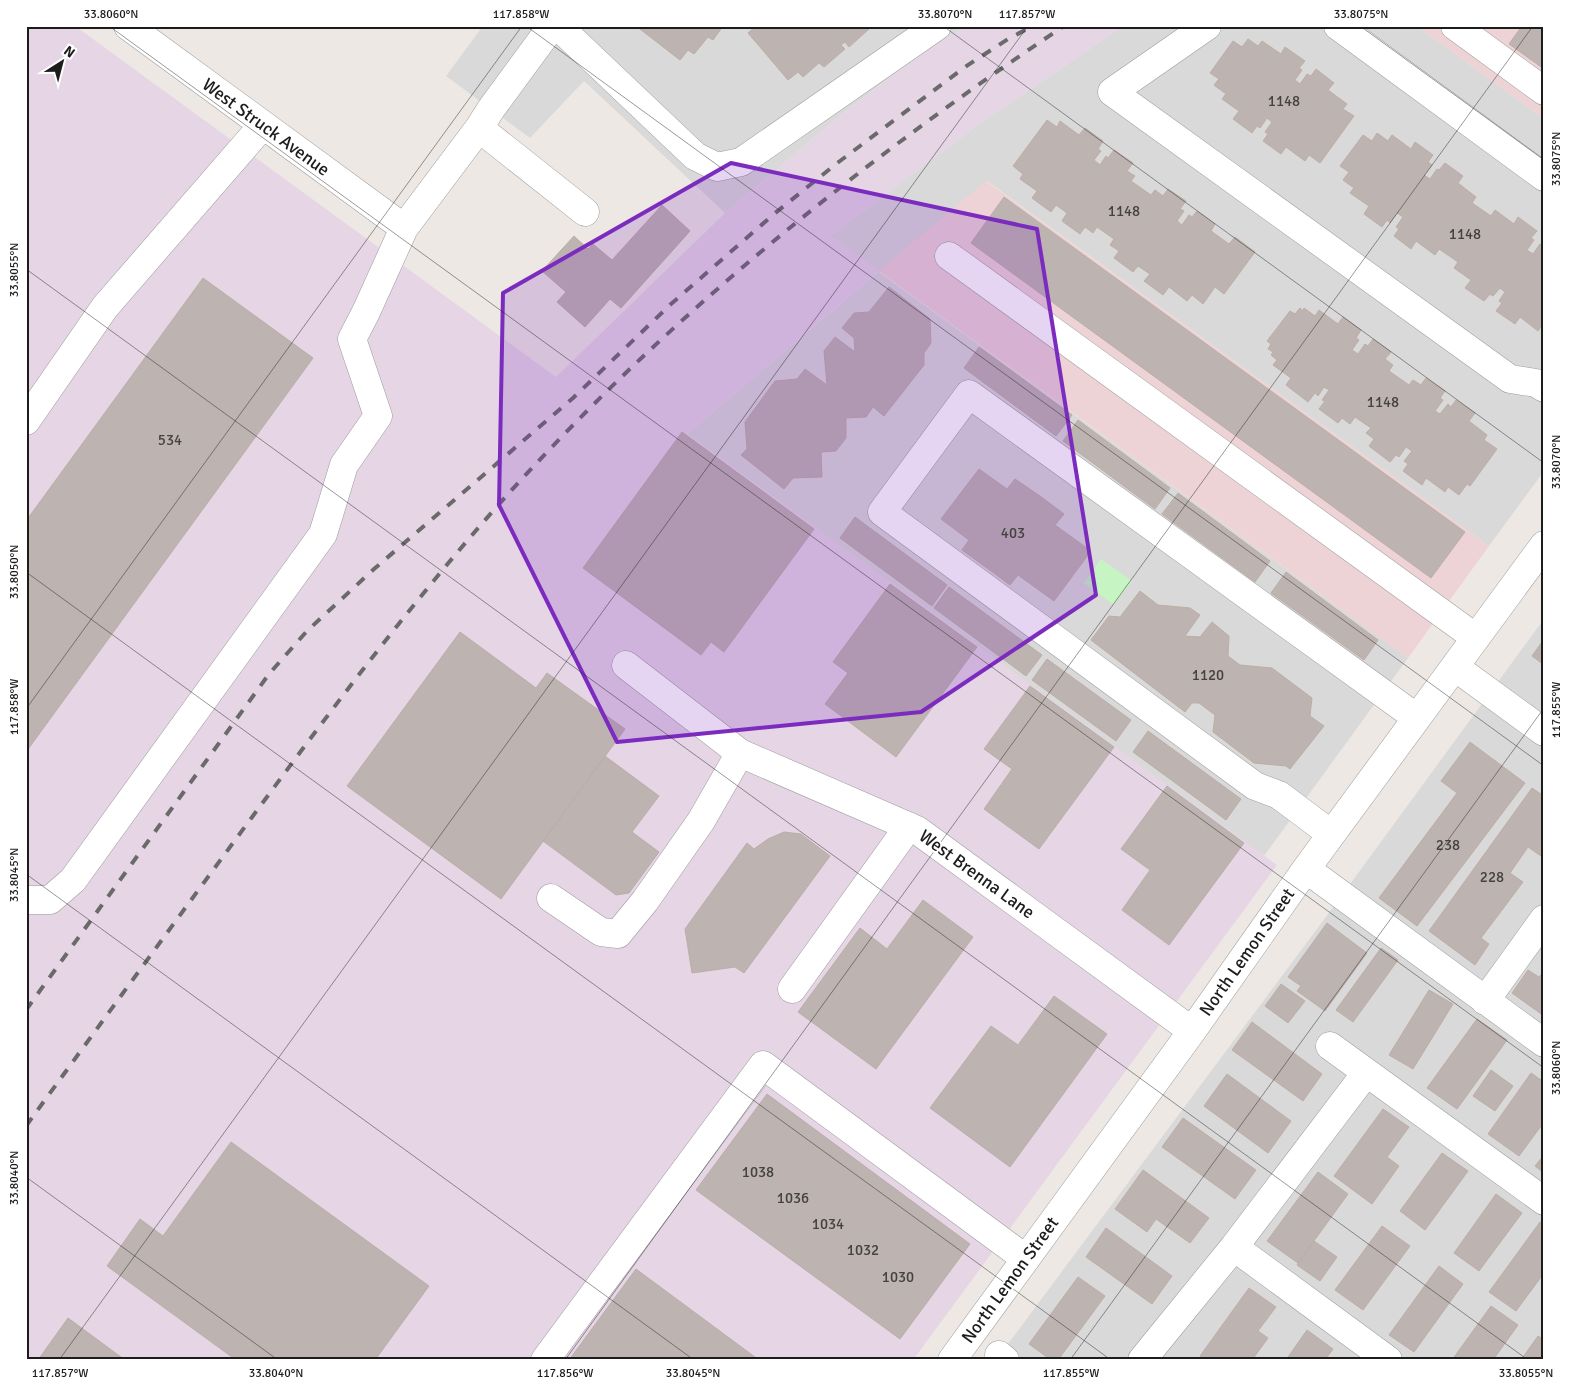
<svg xmlns="http://www.w3.org/2000/svg" width="1570" height="1386" viewBox="0 0 1570 1386" font-family="Signika,sans-serif">
	<rect width="100%" height="100%" fill="#ede8e3"/>
	<path fill="#dad9d9" d="M 483,26 L 965,26 L 912,61 L 842,114 L 725,213 L 584,81 L 530,138 L 446,76 Z
		M 1123,26 L 1417,26 L 1544,119 L 1544,471 L 1489,546 L 987,181 L 879,272 L 1408,658 L 1264,856 L 687,434 L 878,272 L 830,236 L 978,125 Z
		M 1544,619 L 1544,1360 L 996,1360 L 1334,906 Z"/>
	<path fill="#edd3d6" d="M 1417,26 L 1544,26 L 1544,119 Z
		M 986,181 L 1489,546 L 1408,658 L 879,271 Z"/>
	<path fill="#e5d5e5" d="M 26,26 L 75,26 L 556,377 L 725,213 L 842,114 L 912,61 L 965,26 L 1123,26 L 978,125 L 831,236 L 879,271 L 687,434 L 1277,865 L 913,1360 L 26,1360 Z"/>
	<path fill="#c6f4c2" d="M 1101,559 L 1132,581 L 1114,605 L 1084,583 Z"/>
	<path fill="#bdb3b0" stroke="#bdada6" d="M 636,26 L 723,26 L 713,40 L 708,37 L 694,54 L 688,50 L 680,60 Z
		M 756,26 L 867,26 L 869,29 L 849,47 L 845,42 L 841,45 L 845,49 L 824,67 L 819,63 L 803,77 L 798,72 L 788,80 L 748,33 Z
		M 1522,26 L 1544,26 L 1544,69 L 1509,44 Z
		M 1248,39 L 1258,46 L 1262,41 L 1281,54 L 1285,47 L 1305,61 L 1299,68 L 1302,70 L 1295,80 L 1300,84 L 1307,74 L 1311,76 L 1316,69 L 1334,83 L 1328,90 L 1347,104 L 1343,109 L 1354,116 L 1320,163 L 1309,155 L 1305,161 L 1286,147 L 1281,154 L 1263,141 L 1268,134 L 1265,132 L 1272,122 L 1267,118 L 1260,128 L 1257,126 L 1252,133 L 1233,119 L 1239,111 L 1222,99 L 1226,94 L 1214,85 L 1219,79 L 1210,73 L 1233,41 L 1242,47 Z
		M 1047,120 L 1057,127 L 1060,121 L 1079,135 L 1085,128 L 1103,141 L 1098,149 L 1101,151 L 1094,160 L 1100,165 L 1106,156 L 1108,158 L 1114,150 L 1133,163 L 1127,171 L 1135,176 L 1131,181 L 1151,195 L 1155,190 L 1163,196 L 1168,189 L 1186,201 L 1180,209 L 1184,211 L 1177,221 L 1182,225 L 1189,215 L 1192,217 L 1197,211 L 1215,224 L 1211,231 L 1229,244 L 1235,237 L 1255,252 L 1224,294 L 1215,287 L 1203,304 L 1192,295 L 1187,301 L 1169,287 L 1163,295 L 1144,281 L 1150,274 L 1138,266 L 1133,272 L 1114,258 L 1119,251 L 1110,245 L 1114,239 L 1097,227 L 1093,233 L 1085,227 L 1080,234 L 1062,221 L 1067,213 L 1056,205 L 1051,212 L 1032,198 L 1037,191 L 1020,179 L 1023,174 L 1013,166 Z
		M 1377,133 L 1388,141 L 1392,135 L 1411,149 L 1415,142 L 1433,155 L 1428,162 L 1432,165 L 1424,175 L 1430,179 L 1437,169 L 1439,170 L 1445,163 L 1463,176 L 1458,183 L 1476,197 L 1472,203 L 1491,216 L 1495,210 L 1514,224 L 1518,217 L 1537,231 L 1531,238 L 1534,240 L 1527,250 L 1533,254 L 1540,244 L 1544,245 L 1544,326 L 1542,325 L 1538,331 L 1520,317 L 1515,324 L 1496,311 L 1502,303 L 1499,301 L 1505,292 L 1500,288 L 1493,296 L 1490,294 L 1484,301 L 1465,288 L 1471,280 L 1454,268 L 1458,262 L 1439,249 L 1435,255 L 1416,241 L 1411,249 L 1394,236 L 1399,229 L 1396,227 L 1403,217 L 1397,213 L 1390,223 L 1387,220 L 1382,227 L 1364,214 L 1369,206 L 1350,193 L 1354,188 L 1343,180 L 1349,172 L 1340,166 L 1363,135 L 1372,141 Z
		M 1004,197 L 1465,532 L 1431,578 L 971,243 Z
		M 662,205 L 690,231 L 621,308 L 610,299 L 585,327 L 557,302 L 566,292 L 542,271 L 574,236 L 588,249 L 593,244 L 612,260 Z
		M 203,278 L 313,358 L 26,752 L 26,521 Z
		M 889,287 L 930,319 L 931,343 L 924,353 L 924,365 L 884,416 L 873,407 L 866,417 L 846,418 L 846,438 L 836,451 L 821,452 L 822,477 L 793,478 L 784,489 L 741,455 L 747,449 L 745,422 L 775,381 L 797,379 L 805,369 L 827,385 L 824,351 L 835,337 L 855,352 L 854,338 L 842,328 L 854,313 L 869,312 Z
		M 1300,308 L 1303,311 L 1304,308 L 1315,316 L 1319,310 L 1338,324 L 1343,317 L 1361,330 L 1356,338 L 1359,340 L 1352,350 L 1358,354 L 1365,344 L 1368,346 L 1373,339 L 1391,352 L 1385,359 L 1393,365 L 1389,371 L 1409,385 L 1413,380 L 1421,385 L 1426,378 L 1445,391 L 1440,398 L 1443,400 L 1435,411 L 1440,414 L 1448,404 L 1451,407 L 1456,400 L 1475,413 L 1469,421 L 1487,435 L 1484,440 L 1497,449 L 1470,486 L 1467,484 L 1459,495 L 1448,487 L 1445,492 L 1426,478 L 1422,485 L 1403,471 L 1408,464 L 1404,461 L 1412,451 L 1406,447 L 1399,457 L 1396,455 L 1390,462 L 1369,446 L 1374,439 L 1366,433 L 1371,428 L 1355,417 L 1350,424 L 1342,418 L 1338,423 L 1319,409 L 1325,401 L 1322,400 L 1329,390 L 1324,387 L 1318,396 L 1315,393 L 1308,402 L 1286,385 L 1291,378 L 1273,365 L 1277,360 L 1271,355 L 1273,352 L 1268,349 L 1271,344 L 1267,341 L 1290,311 L 1295,314 Z
		M 979,347 L 1072,415 L 1056,436 L 964,368 Z
		M 1078,420 L 1170,488 L 1155,509 L 1063,441 Z
		M 682,432 L 814,529 L 724,652 L 711,642 L 701,655 L 583,568 Z
		M 979,469 L 1007,489 L 1015,479 L 1040,496 L 1064,514 L 1055,525 L 1091,551 L 1054,601 L 1018,575 L 1010,585 L 987,568 L 962,550 L 969,540 L 941,519 Z
		M 1178,493 L 1270,561 L 1255,582 L 1162,514 Z
		M 855,517 L 947,585 L 932,606 L 840,538 Z
		M 1286,572 L 1378,640 L 1364,660 L 1271,593 Z
		M 890,584 L 977,647 L 896,757 L 825,704 L 848,673 L 833,662 Z
		M 949,587 L 1042,655 L 1026,676 L 934,608 Z
		M 1140,591 L 1158,605 L 1190,608 L 1200,615 L 1185,636 L 1200,637 L 1212,622 L 1229,636 L 1228,656 L 1240,665 L 1272,668 L 1312,698 L 1310,716 L 1324,726 L 1290,769 L 1286,766 L 1254,763 L 1213,732 L 1215,715 L 1199,703 L 1192,703 L 1185,712 L 1091,640 L 1109,616 L 1120,617 Z
		M 460,632 L 536,688 L 547,673 L 625,729 L 501,899 L 347,786 Z
		M 1544,639 L 1544,665 L 1532,656 Z
		M 1047,659 L 1131,720 L 1116,741 L 1032,680 Z
		M 1030,686 L 1114,747 L 1039,849 L 984,809 L 1012,769 L 984,749 Z
		M 1148,731 L 1241,799 L 1226,820 L 1133,752 Z
		M 1470,742 L 1525,783 L 1417,926 L 1379,898 L 1457,793 L 1441,781 Z
		M 605,756 L 659,796 L 632,832 L 659,852 L 629,893 L 616,895 L 543,841 Z
		M 1167,786 L 1244,843 L 1169,945 L 1122,910 L 1150,870 L 1121,849 Z
		M 1532,788 L 1544,796 L 1544,858 L 1528,847 L 1510,873 L 1523,882 L 1481,938 L 1489,944 L 1475,965 L 1429,931 Z
		M 784,832 L 801,834 L 830,856 L 744,973 L 735,967 L 692,973 L 685,929 L 747,843 L 754,849 L 768,839 Z
		M 923,900 L 973,937 L 876,1069 L 798,1012 L 860,928 L 887,949 Z
		M 1327,923 L 1367,953 L 1325,1011 L 1297,991 L 1301,986 L 1288,977 Z
		M 1381,948 L 1398,960 L 1353,1022 L 1336,1010 Z
		M 1528,970 L 1539,977 L 1544,971 L 1544,1016 L 1512,993 Z
		M 1281,984 L 1305,1001 L 1288,1023 L 1265,1006 Z
		M 1429,990 L 1453,1004 L 1413,1069 L 1389,1055 Z
		M 1054,996 L 1107,1034 L 1010,1167 L 930,1108 L 991,1026 L 1018,1045 Z
		M 1477,1019 L 1507,1040 L 1457,1109 L 1427,1088 Z
		M 1252,1022 L 1322,1074 L 1303,1101 L 1232,1050 Z
		M 1491,1070 L 1513,1086 L 1495,1111 L 1473,1096 Z
		M 1531,1073 L 1544,1082 L 1544,1122 L 1519,1156 L 1488,1134 Z
		M 1227,1074 L 1291,1121 L 1268,1153 L 1204,1106 Z
		M 767,1094 L 970,1244 L 900,1339 L 696,1190 Z
		M 1383,1109 L 1409,1127 L 1387,1157 L 1399,1166 L 1372,1204 L 1334,1176 Z
		M 1183,1118 L 1256,1170 L 1235,1199 L 1162,1147 Z
		M 231,1142 L 429,1286 L 375,1360 L 236,1360 L 107,1266 L 140,1219 L 163,1236 Z
		M 1442,1153 L 1468,1171 L 1425,1230 L 1400,1211 Z
		M 1544,1155 L 1544,1173 L 1535,1166 Z
		M 1143,1170 L 1209,1218 L 1190,1243 L 1156,1219 L 1147,1232 L 1115,1209 Z
		M 1318,1172 L 1348,1194 L 1298,1263 L 1267,1241 Z
		M 1496,1194 L 1522,1213 L 1479,1271 L 1454,1253 Z
		M 1540,1222 L 1544,1225 L 1544,1273 L 1516,1311 L 1489,1292 Z
		M 1382,1226 L 1410,1246 L 1363,1310 L 1335,1290 Z
		M 1106,1228 L 1172,1276 L 1152,1304 L 1086,1257 Z
		M 1314,1241 L 1337,1257 L 1320,1281 L 1297,1265 Z
		M 1439,1266 L 1463,1284 L 1414,1352 L 1389,1335 Z
		M 636,1269 L 759,1360 L 569,1360 Z
		M 1078,1277 L 1105,1296 L 1058,1360 L 1051,1360 L 1029,1344 Z
		M 1249,1288 L 1276,1307 L 1258,1331 L 1268,1338 L 1252,1360 L 1205,1360 L 1200,1356 Z
		M 1491,1306 L 1518,1325 L 1493,1360 L 1452,1360 Z
		M 68,1318 L 125,1360 L 38,1360 Z
		M 1307,1330 L 1333,1349 L 1325,1360 L 1286,1360 Z
		M 1538,1336 L 1544,1340 L 1544,1360 L 1521,1360 Z"/>
	<g fill="none" stroke-linecap="round" stroke-linejoin="round">
		<g stroke="#9d9d9d" stroke-width="29">
			<path id="minor" d="M 128,26 L 404,228
				M 558,26 L 695,156 L 717,167 L 741,162 L 937,26
				M 1207,26 L 1112,92 L 1510,379 L 1536,383 L 1544,388
				M 1338,26 L 1544,177
				M 1455,26 L 1544,91
				M 479,128 L 491,109 L 552,26
				M 949,256 L 1476,638
				M 26,421 L 105,307 L 263,125
				M 626,665 L 740,753 L 917,830 L 1192,1031
				M 1455,667 L 1544,732
				M 1331,834 L 1279,795 L 1255,786 L 882,512 L 969,394 L 1417,718
				M 1306,869 L 1544,1043
				M 551,898 L 601,932 L 618,934 L 645,901 L 701,821 L 740,753
				M 26,900 L 50,900 L 73,880 L 323,534 L 344,465 L 378,416 L 352,339 L 366,312 L 404,228 L 479,128 L 585,212
				M 792,989 L 909,826
				M 1485,1001 L 1544,919
				M 1330,1046 L 1544,1201
				M 1234,1247 L 1388,1360
				M 999,1355 L 1005,1360
				M 545,1360 L 763,1065 L 1026,1259
				M 952,1360 L 1192,1031 L 1306,869 L 1544,545
				M 1142,1360 L 1234,1247 L 1366,1073"/>
		</g>
		<use href="#minor" stroke="#fff" stroke-width="28"/>
		<path stroke="#6a6a6a" stroke-width="4" stroke-dasharray="10 10" stroke-linecap="butt" d="M 26,1010 L 269,674 L 307,631 L 374,569 L 573,398 L 671,304 L 774,214 L 836,164 L 965,67 L 1008,39 L 1033,26
			M 26,1126 C 104,1019 182,912 261,805 C 340,698 420,592 509,493 C 672,313 862,161 1064,26"/>
	</g>
	<path fill="#7b2cbf" fill-opacity="0.2" stroke="#7b2cbf" stroke-width="4" stroke-linejoin="round" d="M 731,163 L 1037,229 L 1096,595 L 921,712 L 617,742 L 499,505 L 503,293 Z"/>
	<path fill="none" stroke="#1c1c1c" stroke-width="1" stroke-opacity="0.45" d="M 109,26 L 1544,1068M 526,26 L 1544,766M 943,26 L 1544,463M 1360,26 L 1544,160M 26,269 L 1528,1360M 26,572 L 1111,1360M 26,709 L 522,26M 26,874 L 694,1360M 26,1177 L 278,1360M 59,1360 L 1028,26M 565,1360 L 1533,26M 1070,1360 L 1544,708"/>
	<g text-anchor="middle" dominant-baseline="central" stroke-width="4" stroke-linejoin="round" paint-order="stroke">
		<g font-size="15" fill="#444241">
			<text x="1284" y="101">1148</text>
			<text x="1124" y="211">1148</text>
			<text x="1465" y="234">1148</text>
			<text x="1383" y="402">1148</text>
			<text x="170" y="440">534</text>
			<text x="1013" y="533">403</text>
			<text x="1208" y="675">1120</text>
			<text x="1448" y="845">238</text>
			<text x="1492" y="877">228</text>
			<text x="758" y="1172">1038</text>
			<text x="793" y="1198">1036</text>
			<text x="828" y="1224">1034</text>
			<text x="863" y="1250">1032</text>
			<text x="898" y="1277">1030</text>
		</g>
		<g font-size="18" fill="#1c1c1c" stroke="#fff">
			<text transform="translate(266 127) rotate(36)">West Struck Avenue</text>
			<text transform="translate(977 874) rotate(36)">West Brenna Lane</text>
			<text transform="translate(1247 952) rotate(-55)">North Lemon Street</text>
			<text transform="translate(1010 1280) rotate(-54)">North Lemon Street</text>
		</g>
	</g>
	<rect width="1570" height="1386" fill="none" stroke="#ffffff" stroke-width="55"/>
	<g transform="translate(62 62) rotate(36)" stroke="#ffffff" stroke-width="4" paint-order="stroke">
	<path d="M0-4L9 19L0 12L-9 19Z" fill="#1c1c1c"/>
	<text y="-8" font-size="14" font-weight="bold" text-anchor="middle" fill="#1c1c1c">N</text>
	</g>
	<rect x="28" y="28" width="1514" height="1330" fill="none" stroke="#1c1c1c" stroke-width="2"/>
	<g font-size="12" text-anchor="middle" fill="#1c1c1c">
		<text x="111" y="18">33.8060°N</text>
		<text x="521" y="18">117.858°W</text>
		<text x="945" y="18">33.8070°N</text>
		<text x="1027" y="18">117.857°W</text>
		<text x="1361" y="18">33.8075°N</text>
		<text transform="translate(1556 159) rotate(-90)" y="4">33.8075°N</text>
		<text transform="translate(14 270) rotate(-90)" y="4">33.8055°N</text>
		<text transform="translate(1556 462) rotate(-90)" y="4">33.8070°N</text>
		<text transform="translate(14 572) rotate(-90)" y="4">33.8050°N</text>
		<text transform="translate(14 707) rotate(-90)" y="4">117.858°W</text>
		<text transform="translate(1556 710) rotate(-90)" y="4">117.855°W</text>
		<text transform="translate(14 875) rotate(-90)" y="4">33.8045°N</text>
		<text transform="translate(1556 1068) rotate(-90)" y="4">33.8060°N</text>
		<text transform="translate(14 1178) rotate(-90)" y="4">33.8040°N</text>
		<text x="60" y="1377">117.857°W</text>
		<text x="276" y="1377">33.8040°N</text>
		<text x="565" y="1377">117.856°W</text>
		<text x="693" y="1377">33.8045°N</text>
		<text x="1071" y="1377">117.855°W</text>
		<text x="1526" y="1377">33.8055°N</text>
	</g>
</svg>
